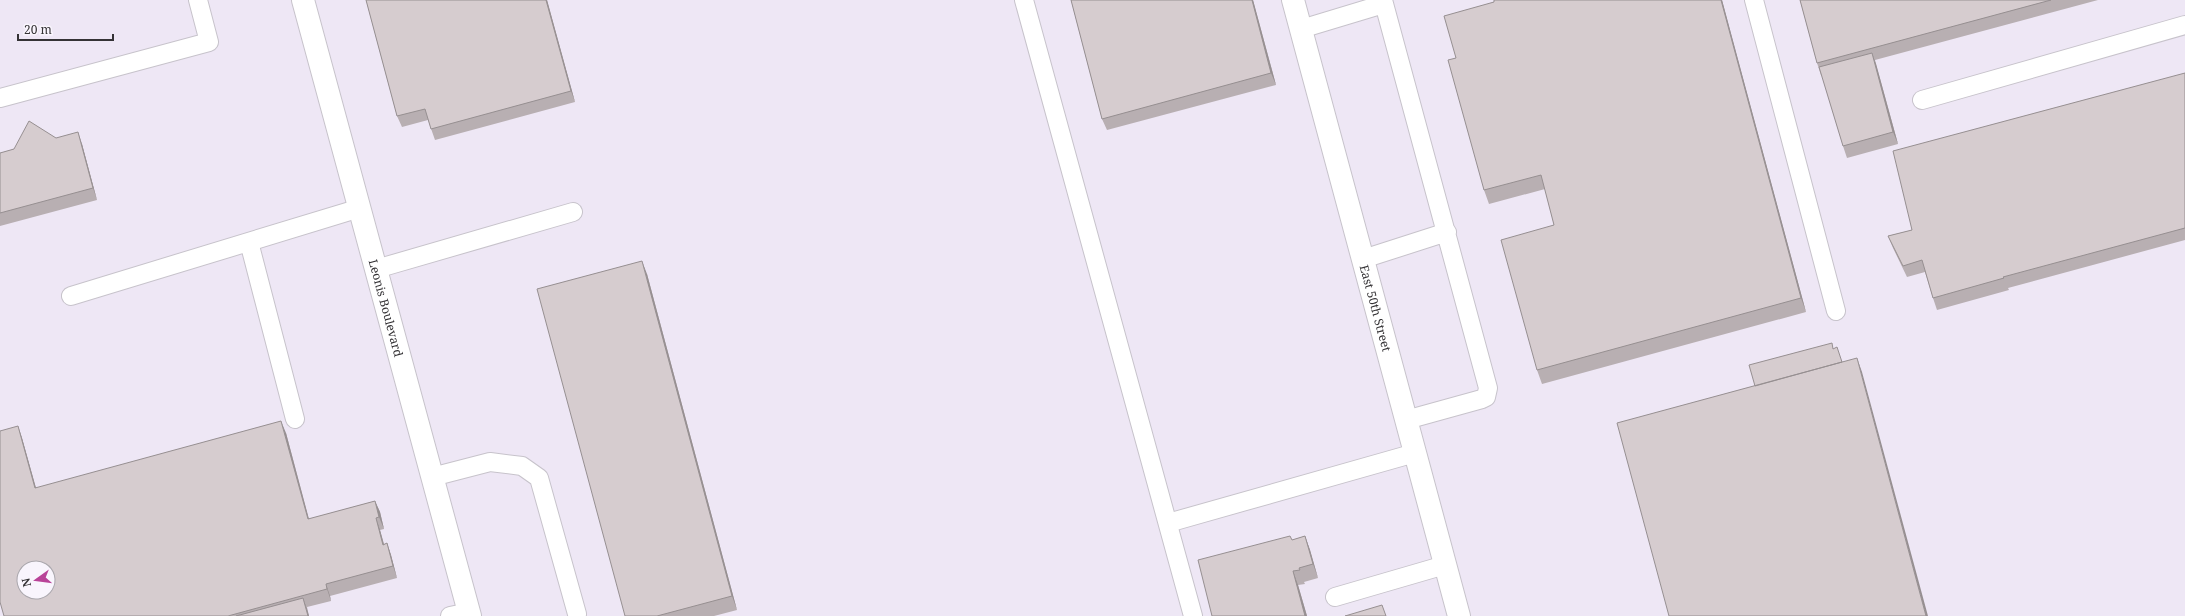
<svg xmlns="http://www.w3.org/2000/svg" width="2185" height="616" viewBox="0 0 2185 616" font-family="'Noto Serif',serif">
	<rect width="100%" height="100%" fill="#f9f5fd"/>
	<path fill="#eee7f5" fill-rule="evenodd" d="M 0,0 L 2185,0 L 2185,616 L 0,616 ZM 24,568 L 48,568 L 48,592 L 24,592 Z"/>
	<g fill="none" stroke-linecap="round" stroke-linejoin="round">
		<g stroke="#c7c3cb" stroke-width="20">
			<path id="service" d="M 1024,0 L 1193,616
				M 1383,0 L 1488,388 L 1486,397 L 1482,399 L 1406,420
				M 1754,0 L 1836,311
				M 1301,29 L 1384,4
				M 0,98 L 209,42 L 198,0
				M 1922,100 L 2185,25
				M 249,242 L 295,419
				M 1363,259 L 1447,232
				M 376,269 L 573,212
				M 71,296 L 360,208
				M 432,477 L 490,462 L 522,466 L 539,478 L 577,614
				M 1168,523 L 1415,453
				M 1335,597 L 1445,565
				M 450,616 L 469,612"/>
		</g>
		<g stroke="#c7c3cb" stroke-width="24">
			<g id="minor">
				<path id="s1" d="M 1293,0 L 1459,616"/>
			</g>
		</g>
		<g stroke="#c7c3cb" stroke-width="24">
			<g id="secondary">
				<path id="s2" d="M 303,0 L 470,616"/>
			</g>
		</g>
		<use href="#service" stroke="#fff" stroke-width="18"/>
		<use href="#minor" stroke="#fff" stroke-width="22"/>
		<use href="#secondary" stroke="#fff" stroke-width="22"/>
	</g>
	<path fill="#b8afb2" d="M 366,0 L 547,0 L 575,102 L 435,140 L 428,120 L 402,127 L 397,116 Z
		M 1071,0 L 1253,0 L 1276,85 L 1107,130 L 1102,119 Z
		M 1494,0 L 1722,0 L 1806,312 L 1542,384 L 1537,370 L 1554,225 L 1545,189 L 1489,204 L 1484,190 L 1456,58 L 1494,2 Z
		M 1800,0 L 2098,0 L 1875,60 L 1898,144 L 1847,158 L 1843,146 L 1822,75 L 1821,75 L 1817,63 Z
		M 2185,73 L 2185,240 L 2008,288 L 2009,290 L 1937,310 L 1933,298 L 1925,272 L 1907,277 L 1893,248 L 1888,236 L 1912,230 Z
		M 56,138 L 82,144 L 97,200 L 0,226 L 0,153 Z
		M 647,274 L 737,610 L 714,616 L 625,616 Z
		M 18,426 L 22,438 L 36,488 L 286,433 L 309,519 L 375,501 L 380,512 L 384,529 L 380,530 L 384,544 L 387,543 L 391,555 L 397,578 L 330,596 L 331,601 L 307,607 L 309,616 L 4,616 Z
		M 1305,536 L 1310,550 L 1318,578 L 1304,582 L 1305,584 L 1298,585 L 1307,616 L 1212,616 L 1292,540 Z"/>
	<path fill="#968f91" d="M 546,0 L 547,0 L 575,102 L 571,91 Z
		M 1252,0 L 1253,0 L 1276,85 L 1271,73 Z
		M 1721,0 L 1722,0 L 1806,312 L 1801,298 Z
		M 1872,53 L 1876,64 L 1898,144 L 1893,132 Z
		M 78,132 L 82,144 L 97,200 L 93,188 Z
		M 642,261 L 647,274 L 737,610 L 732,596 Z
		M 1857,358 L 1862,372 L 1928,616 L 1926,616 Z
		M 281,421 L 286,433 L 312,531 L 308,519 Z
		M 18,426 L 22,438 L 39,499 L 35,488 Z
		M 375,501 L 380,512 L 384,529 L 379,517 Z
		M 376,518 L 380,530 L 387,556 L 383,545 Z
		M 1305,536 L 1310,550 L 1318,578 L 1313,564 Z
		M 387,543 L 391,555 L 397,578 L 393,566 Z
		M 1293,571 L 1298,585 L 1307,616 L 1305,616 Z
		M 326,584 L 330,596 L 331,601 L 327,589 Z
		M 303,598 L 307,609 L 309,616 L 308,616 Z"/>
	<path fill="#d6cccf" stroke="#968f91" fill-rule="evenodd" d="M 366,0 L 546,0 L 571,91 L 431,129 L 425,109 L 397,116 Z
		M 1071,0 L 1252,0 L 1271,73 L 1102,119 Z
		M 1494,0 L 1721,0 L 1801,298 L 1537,370 L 1501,240 L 1554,225 L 1541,175 L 1484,190 L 1448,60 L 1456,58 L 1444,16 L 1494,2 Z
		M 1800,0 L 2051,0 L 1817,63 Z
		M 1872,53 L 1893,132 L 1843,146 L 1819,67 Z
		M 2185,73 L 2185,228 L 2003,277 L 2004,278 L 1933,298 L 1922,260 L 1903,266 L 1888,236 L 1912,230 L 1893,151 Z
		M 29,121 L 56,138 L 78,132 L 93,188 L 0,213 L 0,153 L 14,149 Z
		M 642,261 L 732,596 L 657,616 L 625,616 L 537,289 Z
		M 1832,343 L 1833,349 L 1837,347 L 1842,362 L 1755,386 L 1749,365 Z
		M 1857,358 L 1926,616 L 1669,616 L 1617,423 Z
		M 281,421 L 308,519 L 375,501 L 379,517 L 376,518 L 383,545 L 387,543 L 393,566 L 326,584 L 327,589 L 228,616 L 4,616 L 0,602 L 0,431 L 18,426 L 35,488 ZM 24,568 L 48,568 L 48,592 L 24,592 Z
		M 1290,536 L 1292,540 L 1305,536 L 1313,564 L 1299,568 L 1300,570 L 1293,571 L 1305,616 L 1212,616 L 1198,560 Z
		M 303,598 L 308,616 L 236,616 Z
		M 1382,605 L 1386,616 L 1345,616 Z"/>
	<g text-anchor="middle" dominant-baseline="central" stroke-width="4" stroke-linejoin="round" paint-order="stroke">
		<g font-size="12" fill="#343235" stroke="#f9f5fd">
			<text stroke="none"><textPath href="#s2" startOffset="319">Leonis Boulevard</textPath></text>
			<text stroke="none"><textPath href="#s1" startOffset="319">East 50th Street</textPath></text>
		</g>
	</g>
	<g transform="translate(36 580) rotate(256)"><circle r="19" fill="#f9f5fd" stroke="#aaa7ad"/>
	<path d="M0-3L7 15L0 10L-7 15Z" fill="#b94298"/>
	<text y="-6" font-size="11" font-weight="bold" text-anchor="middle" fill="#343235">N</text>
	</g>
	<path d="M18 34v6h95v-6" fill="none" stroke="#343235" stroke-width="2"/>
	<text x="24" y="34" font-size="12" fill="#343235" stroke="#f9f5fd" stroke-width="3" paint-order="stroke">20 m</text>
</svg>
